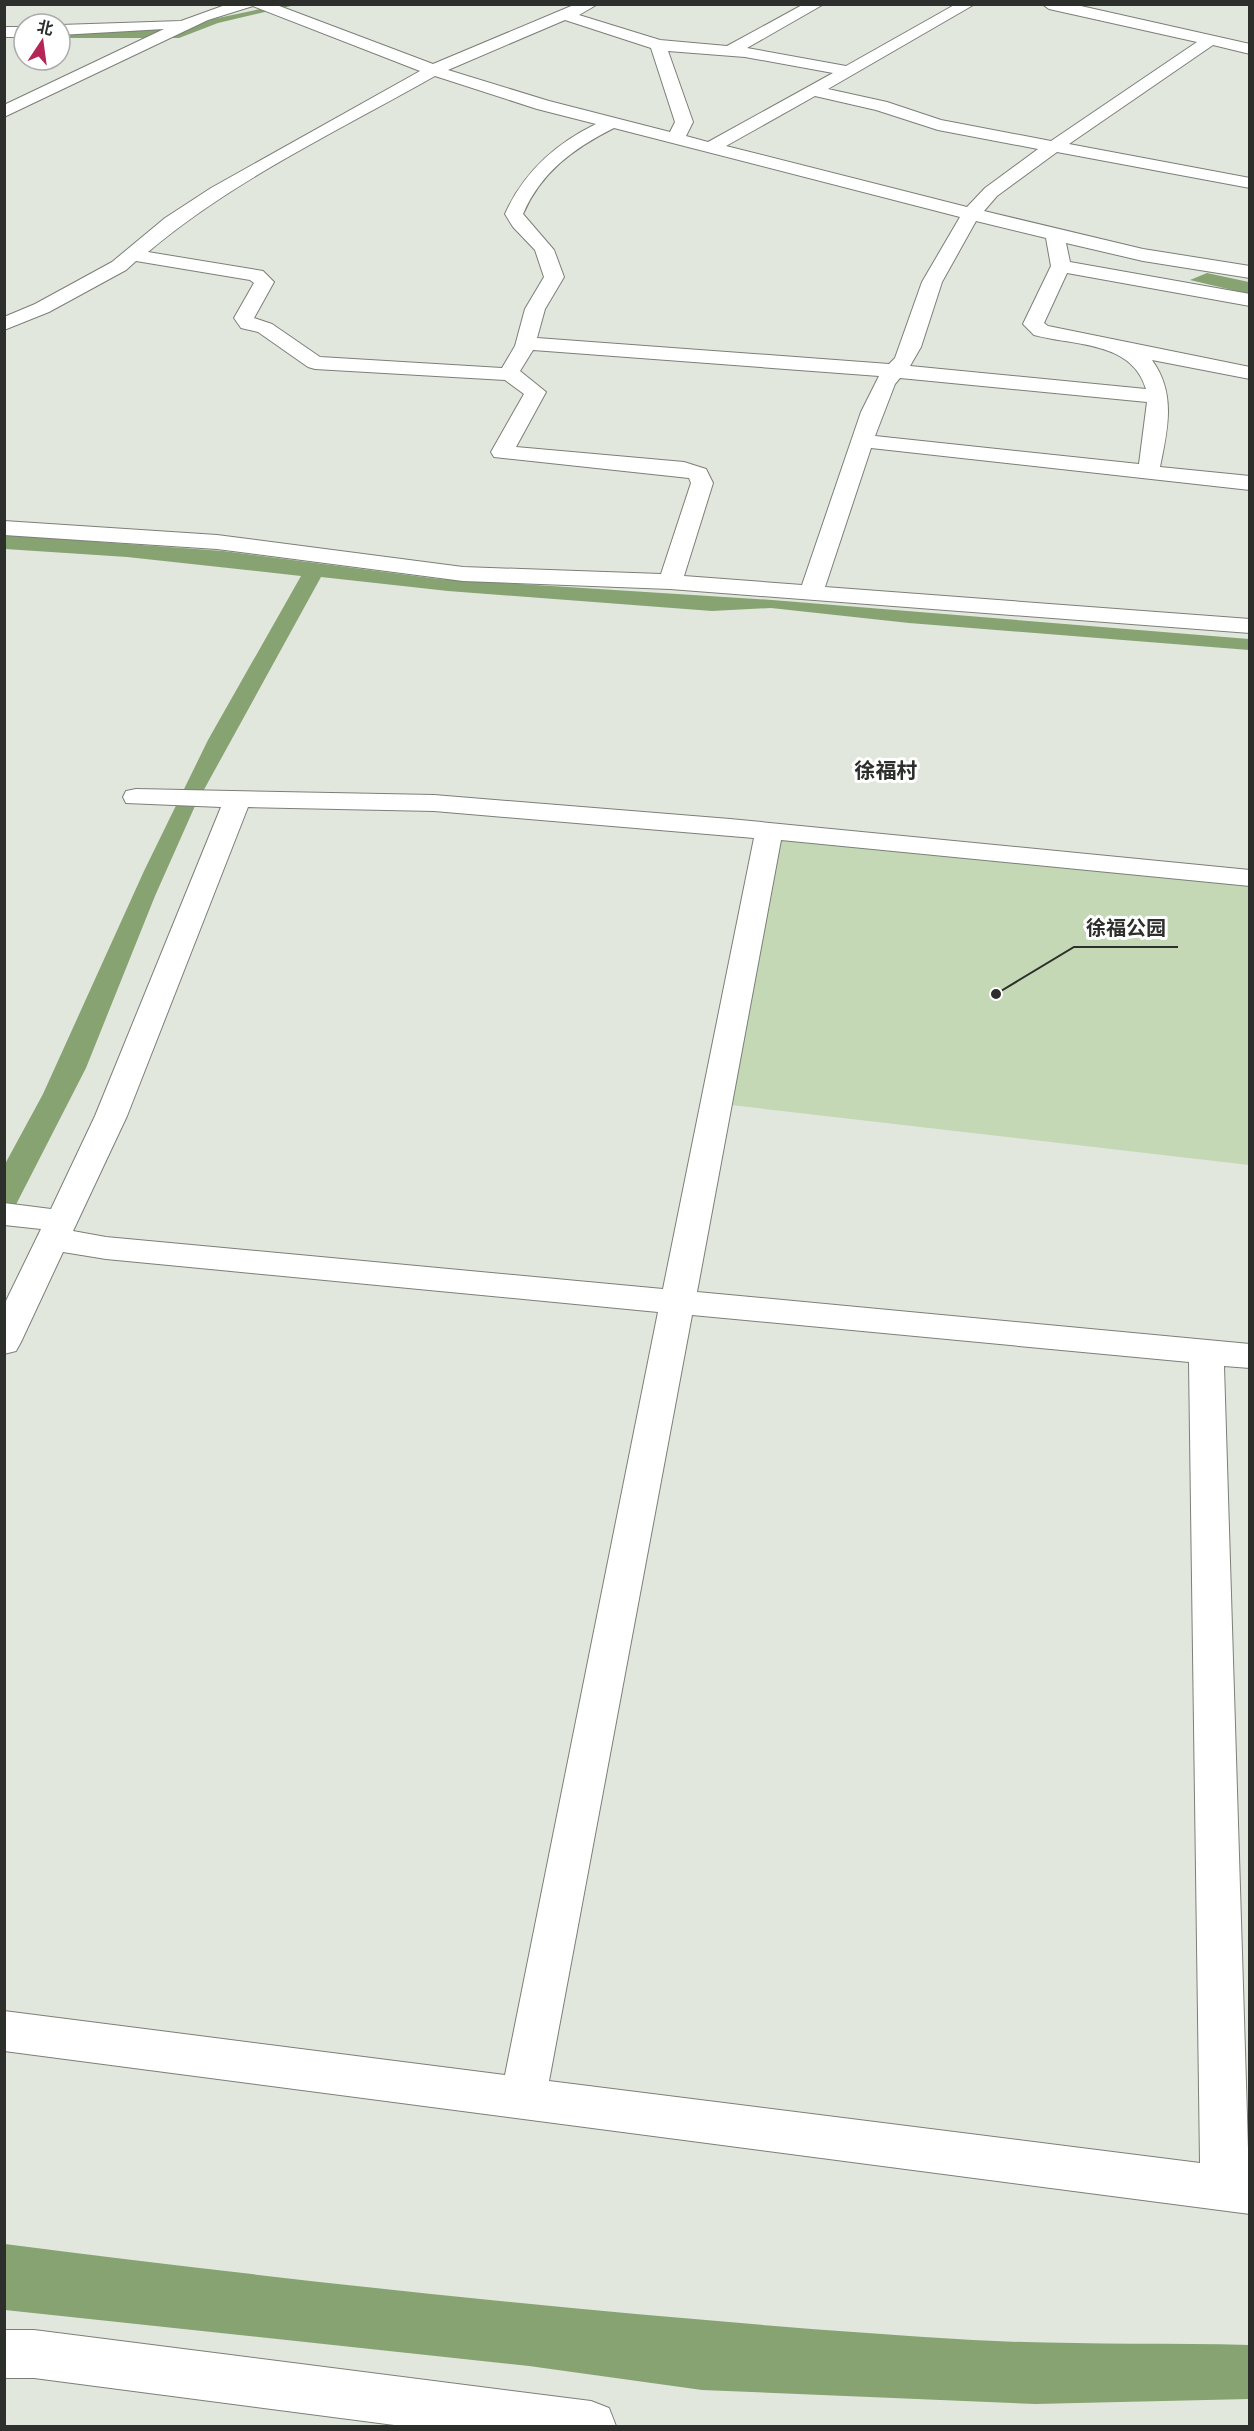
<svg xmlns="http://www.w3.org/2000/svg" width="1254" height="2431" viewBox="0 0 1254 2431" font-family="Barlow,'Noto Sans SC',sans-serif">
	<rect width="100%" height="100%" fill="#e2e7de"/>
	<path fill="#c4d8b6" d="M 774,838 L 1249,884 L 1249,1165 L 722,1104 Z"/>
	<path fill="#87a372" d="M 279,5 L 295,5 L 218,23 L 179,38 L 60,38 L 60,33 L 190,28 L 213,19 Z
		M 1207,273 L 1249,282 L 1249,294 L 1190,280 Z
		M 5,535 L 223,551 L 439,579 L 772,600 L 1249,639 L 1249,650 L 909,623 L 771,608 L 712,611 L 448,591 L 321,577 L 195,806 L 155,896 L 86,1068 L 5,1226 L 5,1164 L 43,1094 L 144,871 L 208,740 L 301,576 L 127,557 L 5,549 Z
		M 5,2244 C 326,2285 650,2320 973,2340 C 1065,2345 1158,2343 1249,2345 L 1249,2399 L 1035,2404 L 702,2390 L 529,2366 L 5,2310 Z"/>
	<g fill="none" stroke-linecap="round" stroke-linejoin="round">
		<g stroke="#7b7f78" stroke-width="2">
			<path id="minor" d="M 228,4 L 274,4 L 433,64 L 576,4 L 598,4 L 579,15 L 660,40 L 727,46 L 804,4 L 824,4 L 747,48 L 846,66 L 956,4 L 975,4 L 828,89 L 887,102 L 941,120 L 1051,141 L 1197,42 L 1049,9 L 1042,4 L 1072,4 L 1250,44 L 1250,54 L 1213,45 L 1069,144 L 1250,178 L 1250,188 L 1057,152 L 997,196 L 984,211 L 1143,249 L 1250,266 L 1250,278 L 1143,261 L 1066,243 L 1070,262 L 1250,294 L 1250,306 L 1067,273 L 1044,323 L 1048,326 L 1250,367 L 1250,379 L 1152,360 C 1176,393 1168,428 1160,467 L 1250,476 L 1250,490 L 871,448 L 825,587 L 1250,619 L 1250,633 L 670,589 L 463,581 L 217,549 L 4,535 L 4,521 L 217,535 L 463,567 L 661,574 L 691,483 L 689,478 L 494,457 L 491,452 L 524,394 L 505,380 L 315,369 L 308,367 L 258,332 L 241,328 L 234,318 L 254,283 L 250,280 L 136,261 L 126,270 L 49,312 L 4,330 L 4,317 L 35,304 L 112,262 L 165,218 L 211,188 L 420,71 L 253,6 L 208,20 L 4,117 L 4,105 L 164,29 L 60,35 L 60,25 L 181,21 ZM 565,20 L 651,48 L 675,122 L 670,132 L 549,101 L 448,70 ZM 668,51 L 745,57 L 833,73 L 708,142 L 686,136 L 693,122 ZM 435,76 L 537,109 L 596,124 C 555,144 524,172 505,214 L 513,227 L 535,250 L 544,277 L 525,309 L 515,346 L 502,368 L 320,357 L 272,324 L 254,318 L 274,282 L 263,271 L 148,252 C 233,180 338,131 435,76 ZM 815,96 L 876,110 L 938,130 L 1038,149 L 985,188 L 967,207 L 726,146 ZM 614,128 L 960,217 L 922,282 L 895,358 L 889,364 L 537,338 L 545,309 L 564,277 L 554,250 L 523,214 C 541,172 574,148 614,128 ZM 976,221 L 1046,238 L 1051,266 L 1023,324 L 1034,335 C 1075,346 1132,341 1146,389 L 910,366 L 921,347 L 942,282 ZM 533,350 L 879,376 L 861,412 L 802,585 L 684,576 L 713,483 L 706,469 L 684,462 L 516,447 L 546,392 L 520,371 ZM 900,378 L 1147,402 L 1139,464 L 875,436 L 895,384 Z
				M 4,27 L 24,27 L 24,37 L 4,37 Z
				M 136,789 L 434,795 L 730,819 L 1250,870 L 1250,886 L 781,840 L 697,1292 L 1250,1344 L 1250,1368 L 1224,1366 L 1250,2214 L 4,2051 L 4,2011 L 505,2075 L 658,1312 L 106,1259 L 63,1252 L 21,1342 L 16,1351 L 4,1354 L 4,1305 L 41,1229 L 4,1225 L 4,1203 L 51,1209 L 95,1116 L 221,807 L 126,803 L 123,797 L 126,791 ZM 248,807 L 434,811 L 754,838 L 663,1289 L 106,1237 L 73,1231 L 127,1116 ZM 692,1315 L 1189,1362 L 1200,2163 L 549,2081 Z"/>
		</g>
		<g stroke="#7b7f78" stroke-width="2">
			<path id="major" d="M 4,2330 L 34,2330 L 591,2401 L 609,2408 L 616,2426 L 402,2426 L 34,2378 L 4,2378 Z"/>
		</g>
		<use href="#minor" fill="#fff" fill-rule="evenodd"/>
		<use href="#major" fill="#fff" fill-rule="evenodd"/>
	</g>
	<g text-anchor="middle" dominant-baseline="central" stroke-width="6" stroke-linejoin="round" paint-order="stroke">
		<g font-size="21" font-weight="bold" fill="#2d2f2c" stroke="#fff">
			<text x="886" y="769">徐福村</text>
		</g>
	</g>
	<path fill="none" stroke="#2d2f2c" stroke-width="2" d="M996 994L1074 947H1178"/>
	<circle fill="#2d2f2c" stroke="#fff" stroke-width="2" cx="996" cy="994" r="6"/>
	<g font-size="20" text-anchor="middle" font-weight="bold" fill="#2d2f2c" stroke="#fff" stroke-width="6" stroke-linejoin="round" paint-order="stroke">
		<text x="1126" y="935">徐福公园</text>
	</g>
	<rect width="1254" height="2431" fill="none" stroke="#2d2f2c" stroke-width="12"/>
	<g transform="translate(42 42) rotate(13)"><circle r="28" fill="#ffffff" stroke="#abacab" stroke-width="1.5"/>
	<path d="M0-4.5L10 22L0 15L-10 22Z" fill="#b52657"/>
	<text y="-9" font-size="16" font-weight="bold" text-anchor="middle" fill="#2d2f2c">北</text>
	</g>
</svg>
